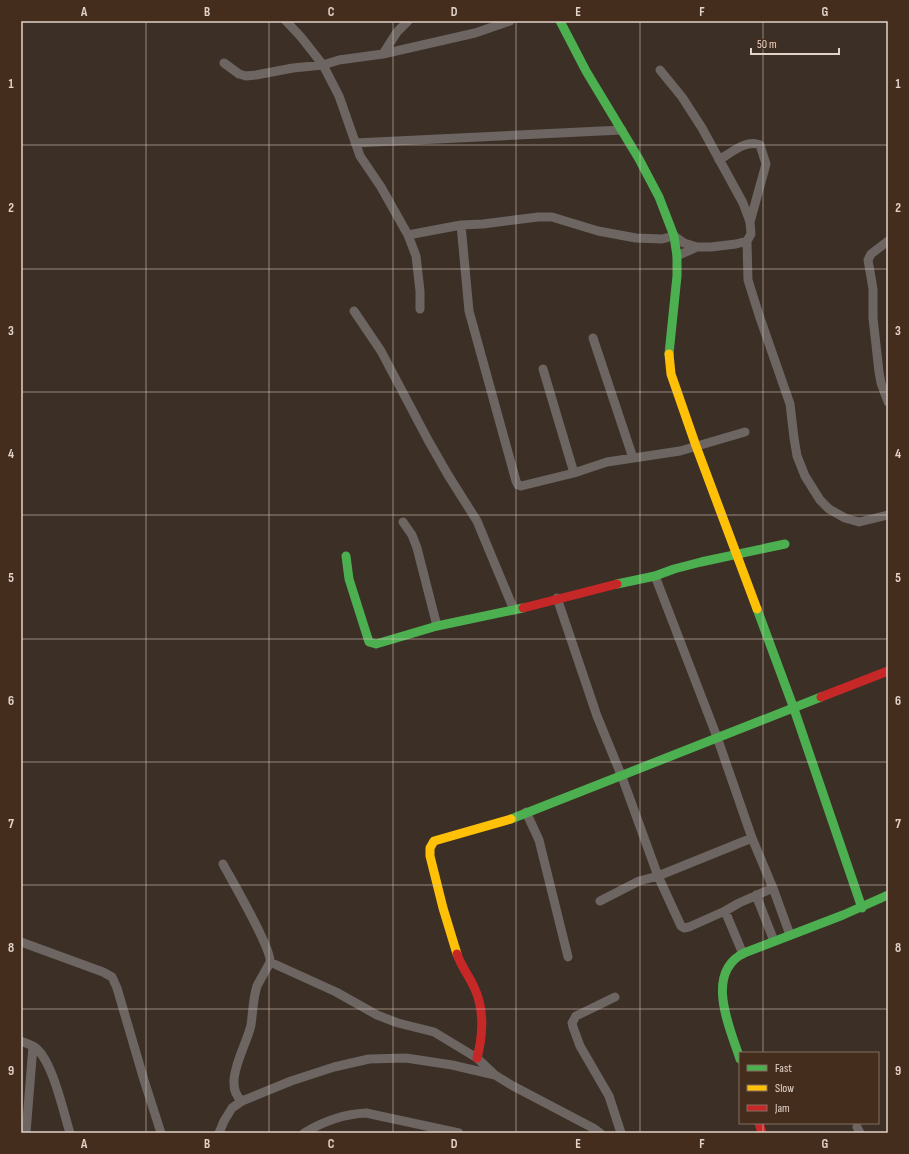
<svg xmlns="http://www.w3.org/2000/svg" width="909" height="1154" viewBox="0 0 909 1154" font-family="'Sofia Sans Condensed',sans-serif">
	<rect width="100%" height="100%" fill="#3c2f26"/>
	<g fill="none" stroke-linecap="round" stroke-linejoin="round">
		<path stroke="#6c6562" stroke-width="9" d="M 286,21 L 301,37 L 323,65 L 339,96 L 360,156 L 381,187 L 408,235 L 416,256 L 420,291 L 420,309
			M 383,54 L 397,32 L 408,21
			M 224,63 L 239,74 L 246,76 L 256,75 L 293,68 L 323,65 L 339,60 L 383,54 L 475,33 L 510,21
			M 660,70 L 682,97 L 702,128 L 743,203 L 750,222 L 751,234 L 747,241 L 736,244 L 711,247 L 697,247 L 677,256
			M 355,143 L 622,130
			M 719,160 C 731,153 746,139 760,145 L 766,164 L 750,222
			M 461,225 L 469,311 L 516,481 L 518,485 L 521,486 L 574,473 L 607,462 L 680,451 L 745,432
			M 408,235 L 461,225 L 483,224 L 538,217 L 552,217 L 598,231 L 636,238 L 662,239 L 674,236 L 684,243 L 697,247
			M 747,241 L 748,280 L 759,315 L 790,404 L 794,438 L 797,456 L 805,476 L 820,500 L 829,509 L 845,518 L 859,522 L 888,515
			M 888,241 L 871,254 L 868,260 L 873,289 L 873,318 L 879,372 L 881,383 L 888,402
			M 354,311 L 381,351 L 428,440 L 448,475 L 477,521 L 514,610
			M 593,338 L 633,458
			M 543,369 L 574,473
			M 403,522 L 412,535 L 417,548 L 437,626
			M 655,576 L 717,737 L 752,838 L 773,888 L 790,935
			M 557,598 L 597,716 L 622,777 L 658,876 L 752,838
			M 526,812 L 539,840 L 568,957
			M 223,864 C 231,879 272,949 270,962 C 269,965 260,980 257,986 C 253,998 253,1011 251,1025 C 247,1045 221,1085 242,1101
			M 756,895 L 774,941
			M 600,901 L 639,881 L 658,876 L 681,926 L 684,928 L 689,927 L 725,911
			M 21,942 L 103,972 L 112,977 L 117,988 L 144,1080 L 161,1133
			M 743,954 L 725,911 L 739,903 L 773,888
			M 270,962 L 336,992 L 377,1015 L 398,1023 L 434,1032 L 477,1058 L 495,1075 L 513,1086 L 593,1128 L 600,1133
			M 615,997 L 576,1016 L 572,1023 L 573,1027 L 580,1046 L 609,1096 L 621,1133
			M 21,1041 C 25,1043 29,1044 33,1046 C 52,1057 63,1111 70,1133
			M 857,1127 L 860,1133
			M 26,1133 L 33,1046
			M 219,1133 L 224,1121 L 232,1108 L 242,1101 L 291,1081 L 334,1067 L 369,1059 L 406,1058 L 452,1065 L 495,1075
			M 304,1133 C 324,1121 343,1114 366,1113 L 459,1133"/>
		<path stroke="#4caf50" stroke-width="9" d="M 560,21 L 586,71 L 639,159 L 659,197 L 674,236 L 677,256 L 677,276 L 669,354
			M 346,556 L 349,579 L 369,642 L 376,644 L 437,626 L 523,608
			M 617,584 L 655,576 L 674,569 L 701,562 L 785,544
			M 757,609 L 793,706 L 862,908
			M 511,819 L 821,697
			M 740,1059 C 730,1028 704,973 744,953 L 843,915 L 888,895"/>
		<path stroke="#ffc107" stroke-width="9" d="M 669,354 L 671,374 L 696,446 L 757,609
			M 457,954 L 443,908 L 430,856 L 430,848 L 434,841 L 511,819"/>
		<path stroke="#c62828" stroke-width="9" d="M 523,608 L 617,584
			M 821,697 L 888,671
			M 457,954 C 461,966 469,976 474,987 C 485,1010 483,1035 477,1058
			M 759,1123 L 762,1133"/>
	</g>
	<path fill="none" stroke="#e2d2c8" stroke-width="1" stroke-opacity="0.55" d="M 146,21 L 146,1133M 269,21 L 269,1133M 393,21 L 393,1133M 516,21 L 516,1133M 640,21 L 640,1133M 763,21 L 763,1053M 21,145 L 888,145M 21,269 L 888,269M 21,392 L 888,392M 21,515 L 888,515M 21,639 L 888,639M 21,762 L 888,762M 21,885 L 888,885M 21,1009 L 888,1009M 763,1123 L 763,1133"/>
	<rect width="909" height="1154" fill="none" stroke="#452d1d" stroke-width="44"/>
	<rect x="739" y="1052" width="140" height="72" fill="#452d1d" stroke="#846f61"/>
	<rect x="747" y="1065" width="20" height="6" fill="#4caf50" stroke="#846f61"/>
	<text x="775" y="1072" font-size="12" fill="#e2d2c8">Fast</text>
	<rect x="747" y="1085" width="20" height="6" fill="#ffc107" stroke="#846f61"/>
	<text x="775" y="1092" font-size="12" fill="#e2d2c8">Slow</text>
	<rect x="747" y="1105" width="20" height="6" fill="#c62828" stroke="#846f61"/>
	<text x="775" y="1112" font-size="12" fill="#e2d2c8">Jam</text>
	<path d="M751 48v6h88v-6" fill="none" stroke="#e2d2c8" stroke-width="2"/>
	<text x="757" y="48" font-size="12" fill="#e2d2c8" stroke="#452d1d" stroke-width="3" paint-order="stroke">50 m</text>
	<rect x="22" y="22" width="865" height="1110" fill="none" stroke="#e2d2c8" stroke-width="1.5"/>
	<g font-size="13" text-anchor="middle" font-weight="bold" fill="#e2d2c8">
		<text x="84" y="16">A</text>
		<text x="207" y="16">B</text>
		<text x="331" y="16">C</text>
		<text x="454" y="16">D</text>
		<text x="578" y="16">E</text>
		<text x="702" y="16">F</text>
		<text x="825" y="16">G</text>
		<text x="11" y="88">1</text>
		<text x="898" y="88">1</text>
		<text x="11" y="212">2</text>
		<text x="898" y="212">2</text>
		<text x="11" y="335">3</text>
		<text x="898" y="335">3</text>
		<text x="11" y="458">4</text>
		<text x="898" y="458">4</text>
		<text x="11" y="582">5</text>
		<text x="898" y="582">5</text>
		<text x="11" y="705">6</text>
		<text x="898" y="705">6</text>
		<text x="11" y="828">7</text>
		<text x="898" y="828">7</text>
		<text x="11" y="952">8</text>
		<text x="898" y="952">8</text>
		<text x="11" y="1075">9</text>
		<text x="898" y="1075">9</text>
		<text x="84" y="1148">A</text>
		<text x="207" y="1148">B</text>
		<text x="331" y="1148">C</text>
		<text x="454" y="1148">D</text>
		<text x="578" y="1148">E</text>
		<text x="702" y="1148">F</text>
		<text x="825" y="1148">G</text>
	</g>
</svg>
